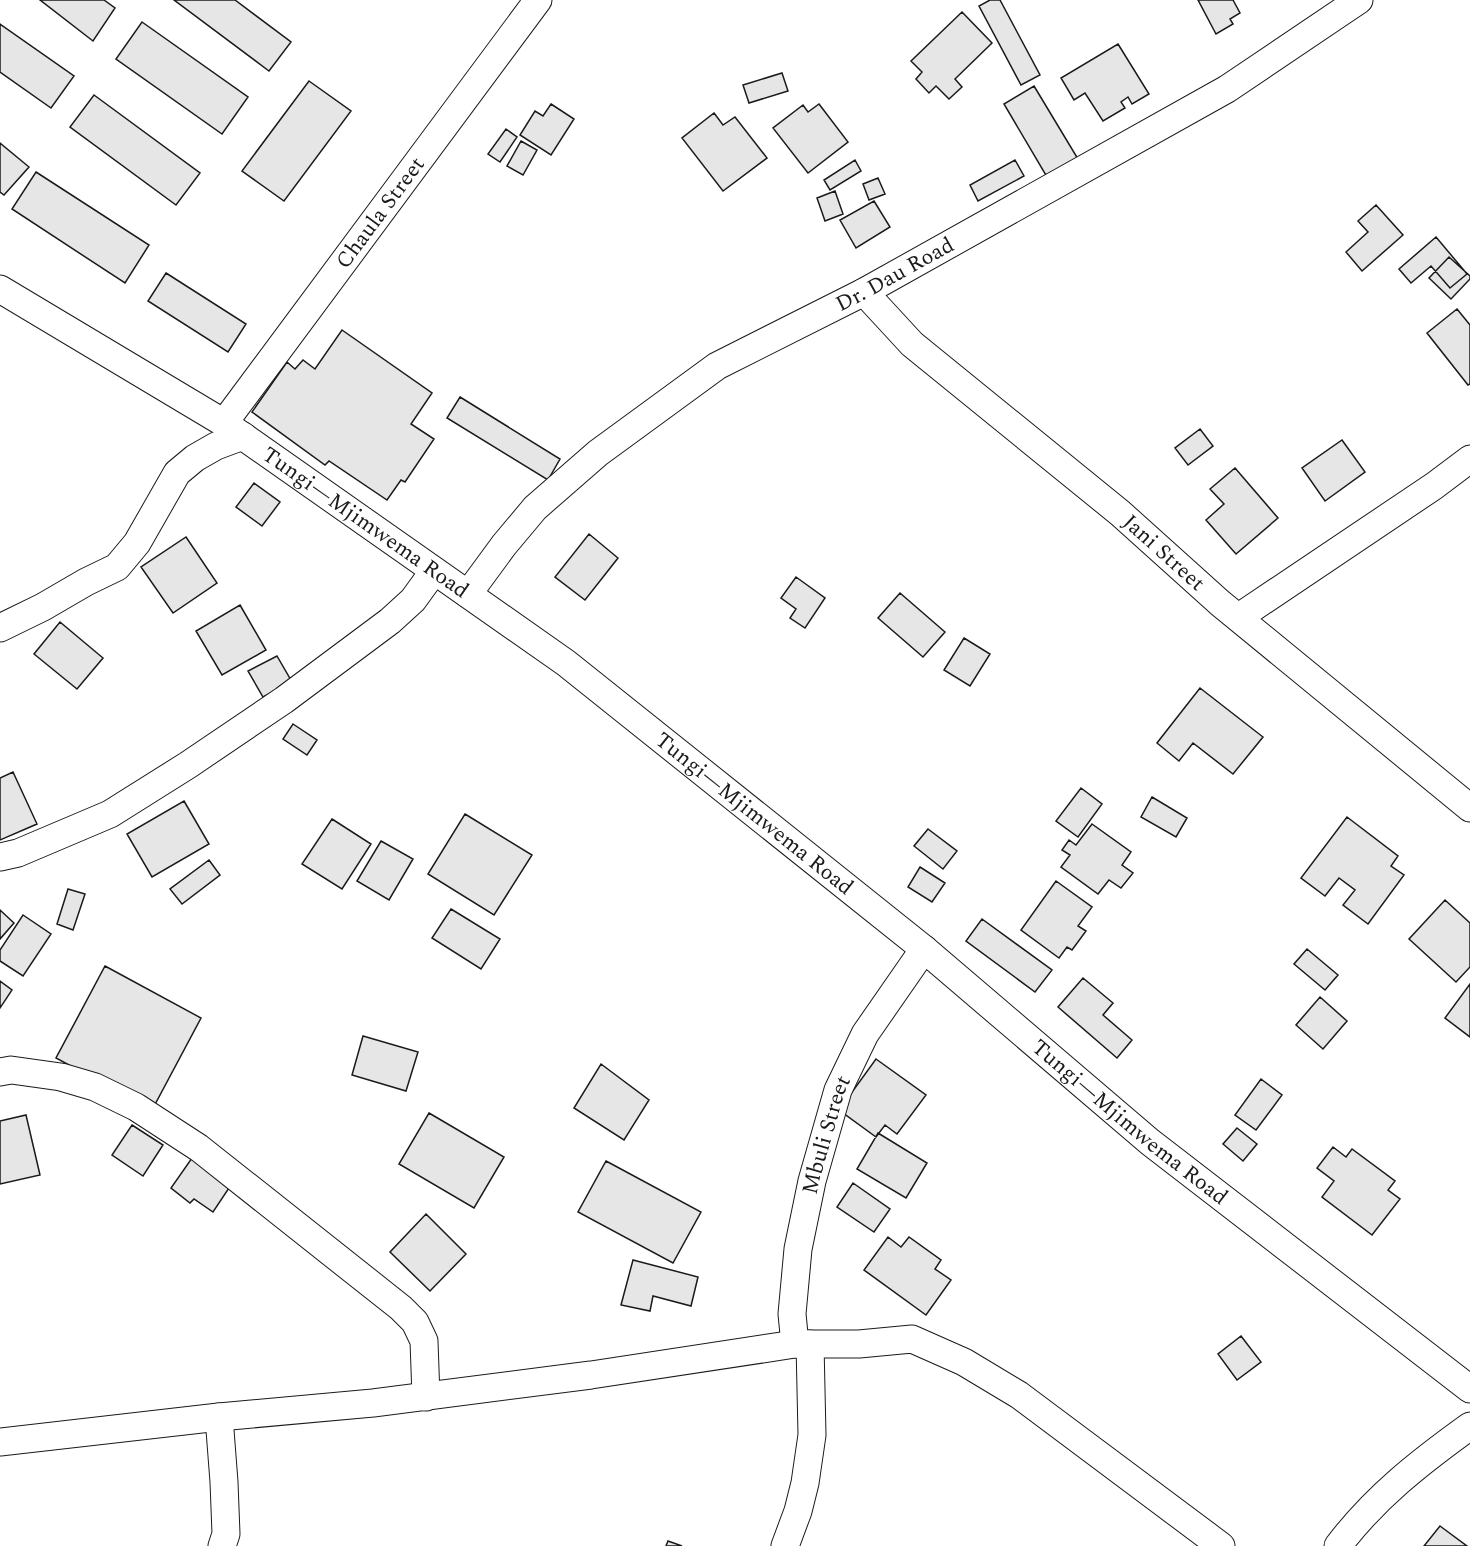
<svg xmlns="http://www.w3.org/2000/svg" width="1470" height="1546" viewBox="0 0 1470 1546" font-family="Spectral,serif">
	<rect width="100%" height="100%" fill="#fff"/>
	<path fill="#e6e6e6" stroke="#1a1a1a" stroke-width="1.5" d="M 40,0 L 104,0 L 115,8 L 93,41 Z
		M 174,0 L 235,0 L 291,42 L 269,71 Z
		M 990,0 L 1000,0 L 1040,75 L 1021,85 L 979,6 Z
		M 1198,0 L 1233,0 L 1240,13 L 1230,19 L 1233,24 L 1216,34 Z
		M 962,12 L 992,43 L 955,79 L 962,87 L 949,99 L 936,86 L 929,93 L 916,79 L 922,72 L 911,61 Z
		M 142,22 L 248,97 L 222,134 L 116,59 Z
		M 0,24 L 74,76 L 51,108 L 0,72 Z
		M 1118,44 L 1149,94 L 1132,104 L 1128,97 L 1121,102 L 1125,108 L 1103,121 L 1085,93 L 1074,100 L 1061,78 Z
		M 782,73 L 788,91 L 749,103 L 743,85 Z
		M 309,81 L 351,111 L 284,201 L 242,171 Z
		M 1034,86 L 1078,159 L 1047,177 L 1004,104 Z
		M 94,95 L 200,173 L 176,205 L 70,127 Z
		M 551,104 L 574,119 L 551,155 L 520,135 L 535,111 L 543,116 Z
		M 819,104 L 848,142 L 808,173 L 773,128 L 803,105 L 808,112 Z
		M 714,113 L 723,125 L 735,117 L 767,158 L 723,191 L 682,138 Z
		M 506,129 L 517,137 L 500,162 L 488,154 Z
		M 521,141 L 537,150 L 523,175 L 507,166 Z
		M 0,143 L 29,167 L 4,195 L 0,192 Z
		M 855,160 L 861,171 L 830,190 L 824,180 Z
		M 1015,160 L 1024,176 L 978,201 L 970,185 Z
		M 36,172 L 149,245 L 125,283 L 12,209 Z
		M 878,178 L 885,194 L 869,200 L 863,184 Z
		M 835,191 L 843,214 L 825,221 L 817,198 Z
		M 874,201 L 890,227 L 856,248 L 840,220 Z
		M 1376,205 L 1403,235 L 1362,271 L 1346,252 L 1368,232 L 1358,221 Z
		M 1436,237 L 1467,274 L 1450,288 L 1431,266 L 1411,283 L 1399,269 Z
		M 1449,257 L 1470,276 L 1470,279 L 1451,299 L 1429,278 Z
		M 166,273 L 246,324 L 228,352 L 148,301 Z
		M 1457,309 L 1470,325 L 1470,384 L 1468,385 L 1427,333 Z
		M 342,330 L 432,393 L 411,424 L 434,439 L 405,482 L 401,480 L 387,500 L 329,461 L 325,465 L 252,412 L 287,362 L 295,369 L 303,360 L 315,369 Z
		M 460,397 L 560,459 L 548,480 L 447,418 Z
		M 1200,429 L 1213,446 L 1188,465 L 1175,448 Z
		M 1342,440 L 1365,472 L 1325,501 L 1302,468 Z
		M 1235,468 L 1278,518 L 1236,554 L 1206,520 L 1224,504 L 1210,489 Z
		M 254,483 L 280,502 L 262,526 L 236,507 Z
		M 589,534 L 618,558 L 585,600 L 555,577 Z
		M 186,537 L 217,583 L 173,613 L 141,567 Z
		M 796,577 L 825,598 L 805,628 L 790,618 L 796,609 L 781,598 Z
		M 900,593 L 945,632 L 923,657 L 878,618 Z
		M 240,605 L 266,650 L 222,675 L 196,631 Z
		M 60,622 L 103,658 L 77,689 L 34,654 Z
		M 964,638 L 990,654 L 970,686 L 944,670 Z
		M 277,656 L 292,682 L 263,697 L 248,671 Z
		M 1200,688 L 1263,737 L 1233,774 L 1193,743 L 1179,761 L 1157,743 Z
		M 293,724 L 317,740 L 307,755 L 283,739 Z
		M 13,772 L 37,824 L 0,840 L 0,778 Z
		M 1081,788 L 1102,804 L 1078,837 L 1056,821 Z
		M 1152,797 L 1187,818 L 1176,837 L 1141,817 Z
		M 184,801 L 209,844 L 152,877 L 127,834 Z
		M 465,814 L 532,855 L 494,915 L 428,874 Z
		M 1347,817 L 1398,856 L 1391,866 L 1404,875 L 1368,924 L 1343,905 L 1355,890 L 1339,878 L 1325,896 L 1301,878 Z
		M 332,819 L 371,844 L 342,889 L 302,864 Z
		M 1092,824 L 1131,852 L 1122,865 L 1133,873 L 1121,888 L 1109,880 L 1098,894 L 1061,867 L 1070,855 L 1062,850 L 1069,840 L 1076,845 Z
		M 928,829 L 957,851 L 943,869 L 914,846 Z
		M 381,841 L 413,859 L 389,900 L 357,881 Z
		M 209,860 L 220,875 L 182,904 L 170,889 Z
		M 920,867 L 945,883 L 932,902 L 908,887 Z
		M 1056,881 L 1092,907 L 1078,926 L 1086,931 L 1072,950 L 1067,947 L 1059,958 L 1021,930 Z
		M 68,889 L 85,894 L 73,930 L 57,924 Z
		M 1445,900 L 1470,923 L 1470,967 L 1456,982 L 1409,939 Z
		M 451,909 L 500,939 L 481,969 L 432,938 Z
		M 0,910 L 14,923 L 0,939 Z
		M 23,915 L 51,934 L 23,976 L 0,961 L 0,950 Z
		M 982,919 L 1052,970 L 1035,992 L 966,941 Z
		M 1307,949 L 1338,975 L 1325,990 L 1294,964 Z
		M 105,966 L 201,1018 L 152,1110 L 56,1058 Z
		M 1083,978 L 1113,1003 L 1103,1015 L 1132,1040 L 1117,1058 L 1058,1007 Z
		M 0,981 L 12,990 L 0,1008 Z
		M 1470,984 L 1470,1037 L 1445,1018 Z
		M 1320,997 L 1347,1021 L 1323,1049 L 1296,1025 Z
		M 363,1036 L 418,1052 L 406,1091 L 352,1075 Z
		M 876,1059 L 926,1095 L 897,1134 L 885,1125 L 876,1137 L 839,1110 Z
		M 601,1064 L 649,1100 L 624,1140 L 574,1108 Z
		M 1261,1079 L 1282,1095 L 1256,1130 L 1235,1115 Z
		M 429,1113 L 504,1157 L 474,1208 L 399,1164 Z
		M 26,1115 L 40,1175 L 0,1184 L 0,1121 Z
		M 132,1125 L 163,1145 L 143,1176 L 112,1155 Z
		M 1237,1128 L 1257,1144 L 1243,1161 L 1223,1144 Z
		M 878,1133 L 927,1163 L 906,1198 L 857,1169 Z
		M 1333,1147 L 1346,1157 L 1352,1149 L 1395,1181 L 1388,1190 L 1400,1199 L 1372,1235 L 1322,1197 L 1334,1181 L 1317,1168 Z
		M 192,1158 L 231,1185 L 213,1212 L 194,1199 L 190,1203 L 171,1188 Z
		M 606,1161 L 701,1212 L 673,1263 L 578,1212 Z
		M 853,1183 L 890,1209 L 874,1232 L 837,1207 Z
		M 426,1214 L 466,1254 L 430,1291 L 390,1252 Z
		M 888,1237 L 901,1247 L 909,1237 L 941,1260 L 935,1269 L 951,1280 L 926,1315 L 864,1270 Z
		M 633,1260 L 698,1277 L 691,1306 L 653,1296 L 650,1311 L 621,1305 Z
		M 1241,1336 L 1261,1362 L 1237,1380 L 1218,1354 Z
		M 1440,1526 L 1467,1546 L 1424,1546 Z
		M 668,1541 L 682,1546 L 666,1546 Z"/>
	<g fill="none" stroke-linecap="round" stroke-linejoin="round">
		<g stroke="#1a1a1a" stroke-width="29">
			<g id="minor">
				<path id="s1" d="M 0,289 L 224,423 L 566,663 L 924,949 L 1150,1142 L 1470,1389"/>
				<path id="s2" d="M 864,292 L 912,344 L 1120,513 L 1220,603 L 1470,808"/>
				<path id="s3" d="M 224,423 L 538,0"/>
				<path id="s4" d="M 468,594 L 504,545 L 535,508 L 598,453 L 717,366 L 864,292 L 1227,89 L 1359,0"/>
				<path d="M 1239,617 L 1434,486 L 1470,459"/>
				<path d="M 0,628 L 43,607 L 86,582 L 117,567 L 137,543 L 177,473 L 195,458 L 216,446 L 243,436"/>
				<path d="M 0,857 L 18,853 L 110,814 L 188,765 L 284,700 L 390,621 L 413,600 L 434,571"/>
				<path d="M 0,1072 L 11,1070 L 61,1077 L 95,1087 L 136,1107 L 199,1148 L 401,1308 L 415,1322 L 424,1341 L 426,1397"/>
				<path id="s5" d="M 795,1344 L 792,1314 L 798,1249 L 812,1181 L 838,1090 L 865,1034 L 924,949"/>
				<path d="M 219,1417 L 224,1482 L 226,1534 L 222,1546"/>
				<path d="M 0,1442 L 219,1417 L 373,1403 L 591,1375 L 795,1344 L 859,1344 L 912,1339 L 964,1362 L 1019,1395 L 1221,1546"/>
				<path d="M 785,1546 L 798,1511 L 805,1483 L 812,1435 L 810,1344"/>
				<path d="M 1338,1546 C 1375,1497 1420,1462 1470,1426"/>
			</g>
		</g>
		<use href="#minor" stroke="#fff" stroke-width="27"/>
	</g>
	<g text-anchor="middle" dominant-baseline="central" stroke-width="4.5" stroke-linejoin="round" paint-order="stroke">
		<g font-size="22" fill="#1a1a1a" stroke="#fff">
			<text stroke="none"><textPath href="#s3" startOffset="262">Chaula Street</textPath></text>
			<text stroke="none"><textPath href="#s4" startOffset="540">Dr. Dau Road</textPath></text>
			<text stroke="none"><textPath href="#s1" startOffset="434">Tungi—Mjimwema Road</textPath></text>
			<text stroke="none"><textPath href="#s2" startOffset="398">Jani Street</textPath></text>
			<text stroke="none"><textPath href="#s1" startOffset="920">Tungi—Mjimwema Road</textPath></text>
			<text stroke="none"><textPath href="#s1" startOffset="1406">Tungi—Mjimwema Road</textPath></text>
			<text stroke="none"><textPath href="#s5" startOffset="213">Mbuli Street</textPath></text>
		</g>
	</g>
</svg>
